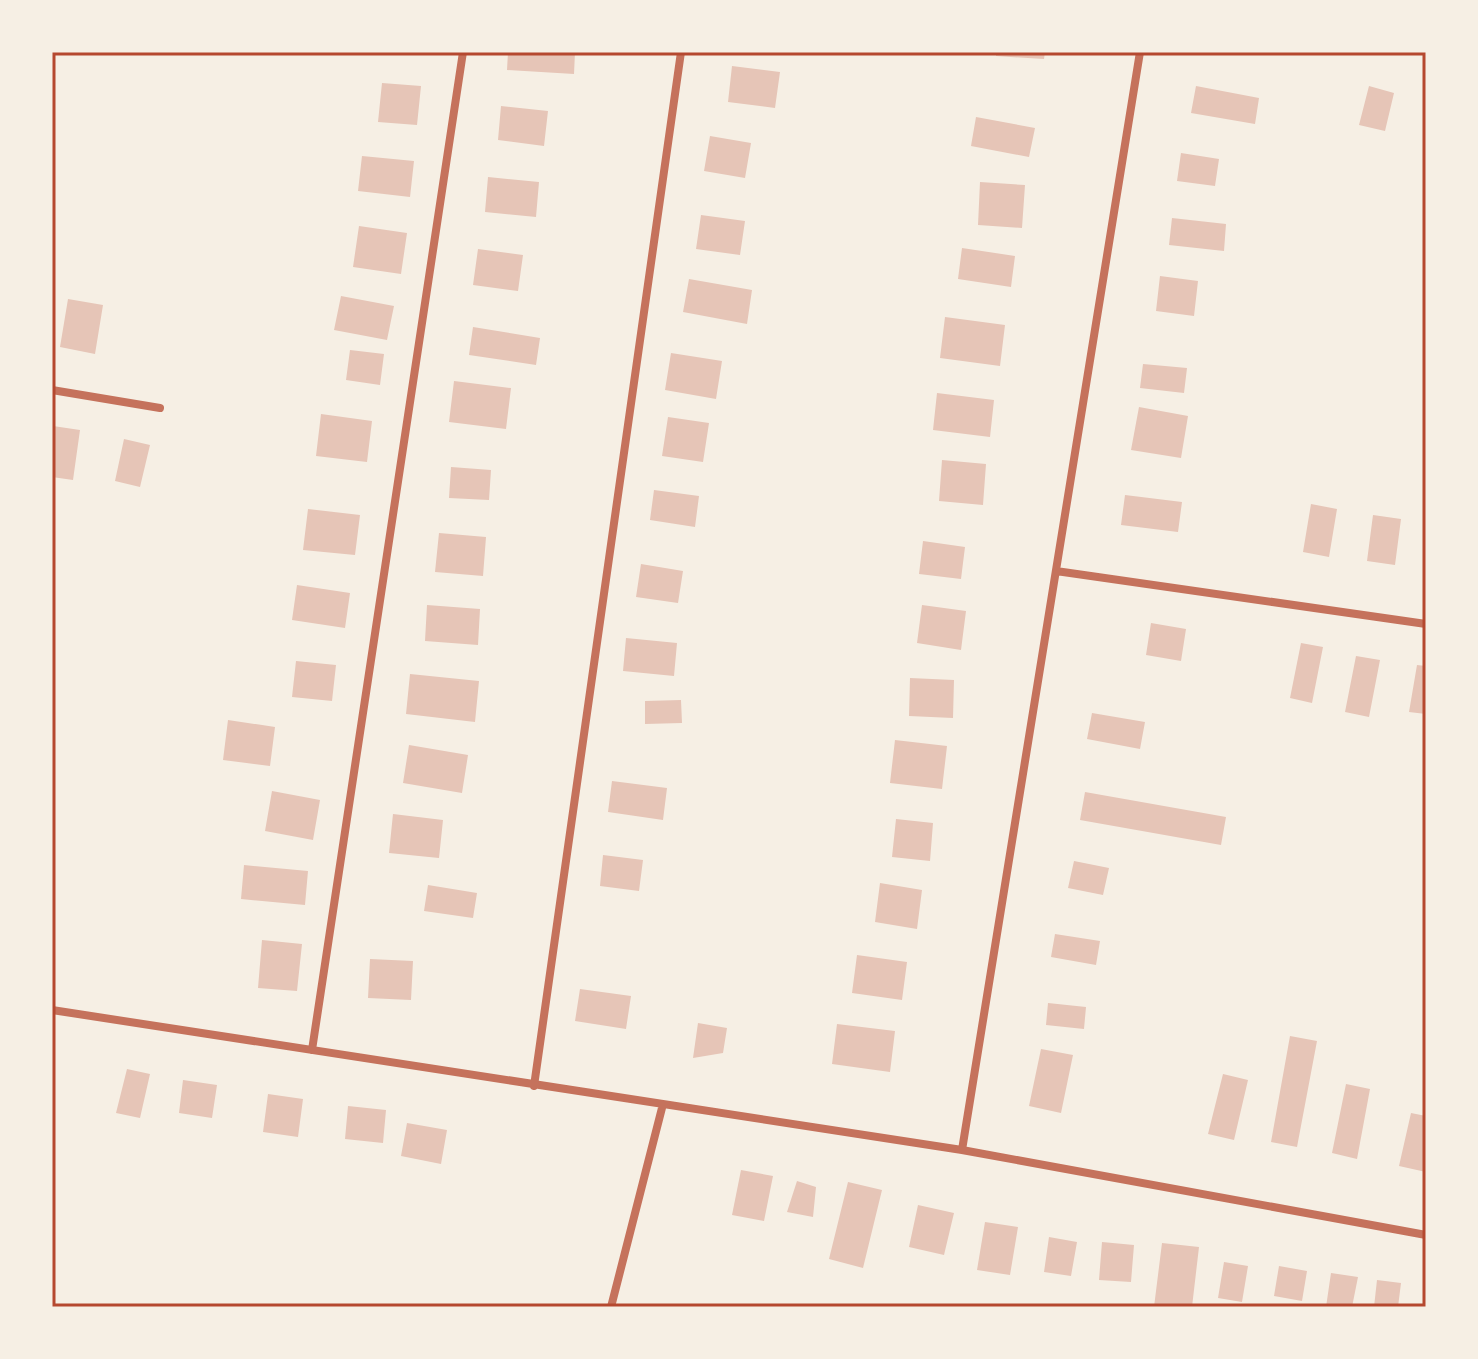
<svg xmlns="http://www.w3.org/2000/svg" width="1478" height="1359" viewBox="0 0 1478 1359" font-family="Merriweather,serif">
	<rect width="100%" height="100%" fill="#f6efe4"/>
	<path fill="#e6c5b7" d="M 508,52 L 575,52 L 574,74 L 507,70 Z
		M 996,52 L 1045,52 L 1044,59 L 996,56 Z
		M 732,66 L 780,72 L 775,108 L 728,102 Z
		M 382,83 L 421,86 L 417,125 L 378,122 Z
		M 1196,86 L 1259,98 L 1255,124 L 1191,113 Z
		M 1369,86 L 1394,93 L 1385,131 L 1359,125 Z
		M 501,106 L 548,111 L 544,146 L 498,140 Z
		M 976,117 L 1035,128 L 1029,157 L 971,146 Z
		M 710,136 L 751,143 L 745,178 L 704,171 Z
		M 1181,153 L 1219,159 L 1215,186 L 1177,181 Z
		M 362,156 L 414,161 L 410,197 L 358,191 Z
		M 488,177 L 539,182 L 536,217 L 485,212 Z
		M 980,182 L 1025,185 L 1022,228 L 978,225 Z
		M 701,215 L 745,221 L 740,255 L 696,249 Z
		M 1172,218 L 1226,224 L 1224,251 L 1169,245 Z
		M 359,226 L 407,233 L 401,274 L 353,267 Z
		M 962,248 L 1015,256 L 1011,287 L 958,279 Z
		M 478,249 L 523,255 L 518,291 L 473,285 Z
		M 1160,276 L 1198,281 L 1194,316 L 1156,311 Z
		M 689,279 L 752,290 L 747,324 L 683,312 Z
		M 341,296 L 394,306 L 387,340 L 334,330 Z
		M 68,299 L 103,305 L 95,354 L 60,347 Z
		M 945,317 L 1005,325 L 1000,366 L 940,358 Z
		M 473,327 L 540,338 L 536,365 L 469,355 Z
		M 350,350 L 384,354 L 380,385 L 346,380 Z
		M 671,353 L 722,361 L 716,399 L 665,390 Z
		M 1143,364 L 1187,368 L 1184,393 L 1140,388 Z
		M 454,381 L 511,388 L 506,429 L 449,422 Z
		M 937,393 L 994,400 L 990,437 L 933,430 Z
		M 1139,407 L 1188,416 L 1181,458 L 1131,450 Z
		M 321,414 L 372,421 L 367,462 L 316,456 Z
		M 668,417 L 709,423 L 703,462 L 662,456 Z
		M 53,426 L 80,430 L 73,480 L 52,477 Z
		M 124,439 L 150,445 L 140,487 L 115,481 Z
		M 942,460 L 986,464 L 983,505 L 939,501 Z
		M 451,467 L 491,470 L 489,500 L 449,498 Z
		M 654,490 L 699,496 L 695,527 L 650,520 Z
		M 1125,495 L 1182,502 L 1178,532 L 1121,525 Z
		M 1311,504 L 1337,509 L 1329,557 L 1303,552 Z
		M 308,509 L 360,515 L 355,555 L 303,550 Z
		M 1373,515 L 1401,519 L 1395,565 L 1367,561 Z
		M 439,533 L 486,537 L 483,576 L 435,572 Z
		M 923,541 L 965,547 L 961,579 L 919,574 Z
		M 641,564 L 683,571 L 678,603 L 636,597 Z
		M 297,585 L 350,593 L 345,628 L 292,620 Z
		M 427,605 L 480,609 L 478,645 L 425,641 Z
		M 922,605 L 966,611 L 961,650 L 917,643 Z
		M 1151,623 L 1186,629 L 1181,661 L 1146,655 Z
		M 626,638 L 677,643 L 674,676 L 623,671 Z
		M 1301,643 L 1323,647 L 1312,703 L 1290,698 Z
		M 1356,656 L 1380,660 L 1369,717 L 1345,712 Z
		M 296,661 L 336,665 L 332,701 L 292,697 Z
		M 1417,665 L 1426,666 L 1426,714 L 1409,712 Z
		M 410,674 L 479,681 L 475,722 L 406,714 Z
		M 910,678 L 954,680 L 953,718 L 909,716 Z
		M 681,700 L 682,723 L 645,724 L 645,701 Z
		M 1092,713 L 1145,722 L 1140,749 L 1087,739 Z
		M 228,720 L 275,727 L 270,766 L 223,760 Z
		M 895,740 L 947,746 L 942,789 L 890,783 Z
		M 409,745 L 468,755 L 462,793 L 403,783 Z
		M 612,781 L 667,788 L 663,820 L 608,812 Z
		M 272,791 L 320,800 L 313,840 L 265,831 Z
		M 1085,792 L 1226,817 L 1221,845 L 1080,820 Z
		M 393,814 L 443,820 L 439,858 L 389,853 Z
		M 896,819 L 933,823 L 930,861 L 892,857 Z
		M 603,855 L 643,860 L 639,891 L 600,886 Z
		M 1074,861 L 1109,868 L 1103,895 L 1068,888 Z
		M 244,865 L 308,871 L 305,905 L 241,899 Z
		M 880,883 L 922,890 L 917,929 L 875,922 Z
		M 428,885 L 477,893 L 473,918 L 424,911 Z
		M 1055,934 L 1100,941 L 1096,965 L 1051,957 Z
		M 262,940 L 302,944 L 297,991 L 258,988 Z
		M 857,955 L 907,962 L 902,1000 L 852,993 Z
		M 370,959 L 413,961 L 411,1000 L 368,998 Z
		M 580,989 L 631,996 L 626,1029 L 575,1021 Z
		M 1048,1003 L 1086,1007 L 1084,1029 L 1046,1025 Z
		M 698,1023 L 727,1028 L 723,1053 L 693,1058 Z
		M 837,1024 L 895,1031 L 890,1072 L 832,1064 Z
		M 1290,1036 L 1317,1041 L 1297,1147 L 1271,1142 Z
		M 1041,1049 L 1073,1055 L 1061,1113 L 1029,1106 Z
		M 127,1069 L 150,1074 L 140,1118 L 116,1113 Z
		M 1223,1074 L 1248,1080 L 1234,1140 L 1208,1134 Z
		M 183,1080 L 217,1085 L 212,1118 L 179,1113 Z
		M 1346,1084 L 1370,1089 L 1357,1159 L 1332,1153 Z
		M 268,1094 L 303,1099 L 298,1137 L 263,1132 Z
		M 348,1106 L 386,1110 L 383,1143 L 345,1139 Z
		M 1411,1113 L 1426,1116 L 1426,1172 L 1399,1166 Z
		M 407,1123 L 447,1130 L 441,1164 L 401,1156 Z
		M 741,1170 L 773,1176 L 764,1221 L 732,1215 Z
		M 797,1181 L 816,1187 L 813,1217 L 787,1212 Z
		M 848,1182 L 882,1190 L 863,1268 L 829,1259 Z
		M 918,1205 L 954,1213 L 944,1255 L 909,1247 Z
		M 985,1222 L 1018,1227 L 1010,1275 L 977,1270 Z
		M 1049,1237 L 1077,1242 L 1071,1276 L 1044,1272 Z
		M 1102,1242 L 1134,1245 L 1131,1282 L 1099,1280 Z
		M 1162,1243 L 1199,1247 L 1192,1307 L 1154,1307 Z
		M 1224,1262 L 1248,1266 L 1242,1302 L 1218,1298 Z
		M 1279,1266 L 1307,1271 L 1302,1301 L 1274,1296 Z
		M 1331,1273 L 1358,1277 L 1352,1307 L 1326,1307 Z
		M 1377,1280 L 1401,1283 L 1398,1307 L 1374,1307 Z"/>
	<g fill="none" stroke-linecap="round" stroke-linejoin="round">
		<path stroke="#c5725c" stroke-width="8" d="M 52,390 L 160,408
			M 1056,571 L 1426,624
			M 52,1010 L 962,1150 L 1426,1235
			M 312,1050 L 463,52
			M 534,1086 L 681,52
			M 962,1150 L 1140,52
			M 611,1307 L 663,1104"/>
	</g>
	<rect width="1478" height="1359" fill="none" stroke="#f6efe4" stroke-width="108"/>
	<rect x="54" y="54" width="1370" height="1251" fill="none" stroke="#b5482f" stroke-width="3"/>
</svg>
